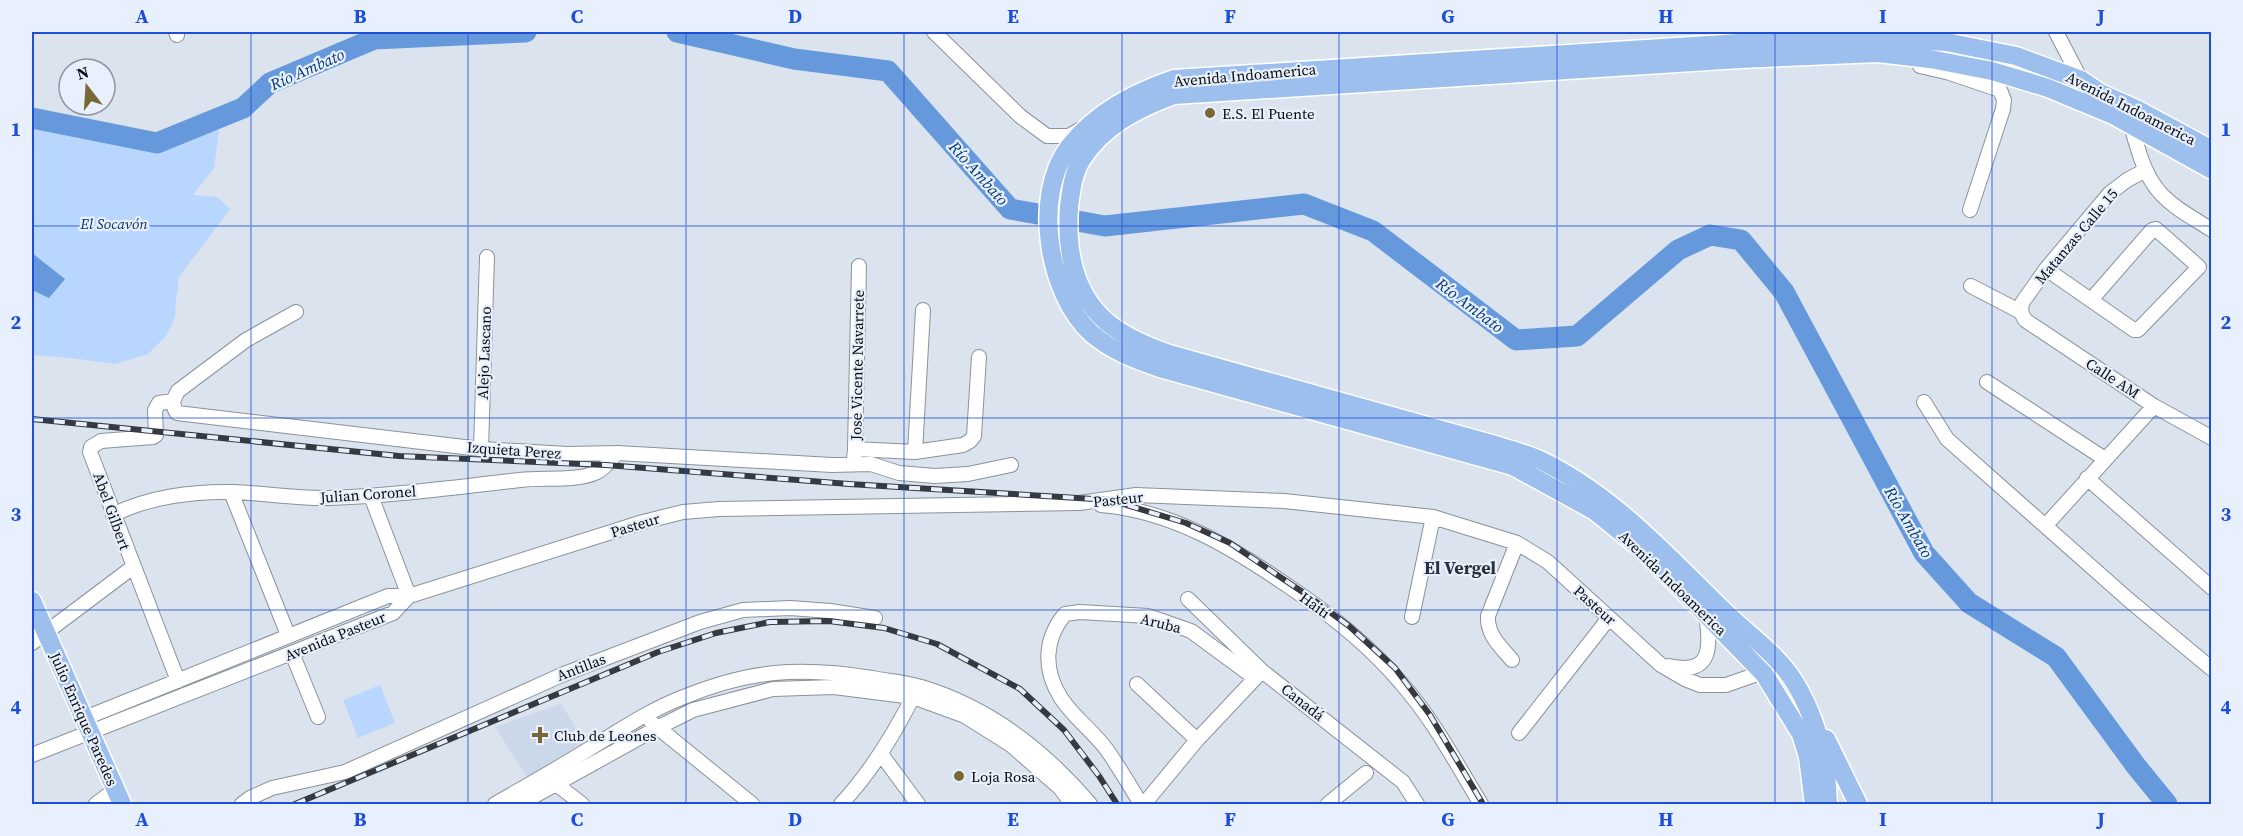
<svg xmlns="http://www.w3.org/2000/svg" width="2243" height="836" viewBox="0 0 2243 836" font-family="'Source Serif 4',serif">
	<rect width="100%" height="100%" fill="#dae3ee"/>
	<path fill="#cbd8ea" d="M 561,704 L 585,742 L 527,777 L 495,727 Z"/>
	<path fill="#b8d6fe" d="M 32,122 L 157,147 L 219,130 L 214,168 L 193,195 L 217,197 L 230,209 L 178,278 L 178,292 L 176,296 L 175,317 L 166,336 L 148,354 L 115,364 L 72,358 L 32,355 Z
		M 380,685 L 395,723 L 358,738 L 343,700 Z"/>
	<path fill="#6599dc" d="M 32,253 L 65,279 L 49,298 L 32,290 Z"/>
	<g fill="none" stroke-linecap="round" stroke-linejoin="round">
		<path stroke="#6599dc" stroke-width="21" d="M 677,32 L 794,59 L 888,71 L 1010,209 L 1105,226 L 1304,204 L 1373,231 L 1516,340 L 1577,336 L 1678,250 L 1710,235 L 1741,240 L 1784,292 L 1924,553 L 1969,603 L 2056,657 L 2136,766 L 2167,804
			M 32,118 L 157,143 L 243,108 L 270,83 L 374,39 L 526,32"/>
		<g stroke="#8a929d" stroke-width="16">
			<path id="minor" d="M 176,32 L 177,35
				M 934,32 L 1020,116 L 1047,136 L 1069,136 L 1081,129
				M 2056,32 L 2081,80
				M 1920,66 L 1950,73 L 2000,90 L 2004,100 L 2003,109 L 1970,210
				M 2131,122 C 2132,131 2135,140 2138,149 C 2152,197 2172,205 2212,230
				M 2046,269 L 2134,330 L 2138,330 L 2199,267 L 2156,229 L 2152,230 L 2091,300
				M 1971,286 L 2021,312
				M 296,312 L 246,340 L 178,391 C 173,400 171,404 177,413 L 481,449 L 567,454 L 617,453 L 832,465 L 871,464 L 899,473 L 935,476 L 968,474 L 1011,465
				M 2021,312 L 2025,320 L 2154,406 L 2212,438
				M 2021,312 L 2022,303 L 2046,269 L 2110,193 L 2127,180 L 2144,171
				M 1987,382 L 2105,459
				M 173,401 L 159,403 L 155,410 L 156,435 L 153,437 L 101,441 L 91,447 L 90,452 L 178,681
				M 1924,402 L 1947,439 L 2130,601 L 2212,669
				M 481,449 L 487,257
				M 855,449 L 915,452 L 923,310
				M 915,452 L 963,445 L 970,441 L 974,436 L 979,357
				M 854,459 L 855,449 L 859,266
				M 2087,478 L 2212,588
				M 231,492 L 288,635
				M 371,496 L 409,596
				M 1101,505 C 1173,511 1233,548 1291,588 C 1331,615 1369,645 1401,683 C 1433,719 1456,763 1481,804
				M 113,515 C 147,497 194,491 233,492 C 265,493 297,499 329,498 C 393,496 456,487 520,480 C 542,477 577,482 597,472 C 605,468 611,460 617,453
				M 2046,525 L 2154,406
				M 1188,599 L 1262,671 L 1403,782 L 1417,804
				M 1412,617 L 1433,517
				M 32,643 L 133,567
				M 292,653 L 318,717
				M 1512,660 C 1500,646 1487,635 1488,616 L 1517,543
				M 1669,666 C 1714,676 1710,645 1706,613
				M 1137,684 L 1197,740
				M 85,718 L 388,596 L 409,596 L 643,522 L 683,512 L 719,509 L 1079,503 L 1136,495 L 1284,501 L 1433,517 L 1517,543 L 1548,562 L 1661,665 L 1685,679 L 1700,685 L 1726,685 L 1769,670
				M 651,722 L 752,804
				M 1519,733 L 1609,618
				M 881,754 L 918,804
				M 32,755 L 393,613 L 409,596
				M 556,784 L 582,804
				M 96,804 L 115,790
				M 242,804 L 250,798 L 272,788 L 345,772 L 564,674 L 700,622 L 743,610 L 790,608 L 830,611 L 875,618
				M 495,804 C 527,786 558,768 589,749 C 619,731 648,711 681,698 C 749,670 799,666 872,678 C 888,681 905,682 921,687 C 988,707 1045,751 1090,804
				M 520,804 L 657,728 L 693,710 L 773,689 L 834,687 L 913,697 L 965,716 L 1011,745 L 1060,788 L 1072,804
				M 841,804 C 873,770 896,731 917,689
				M 1141,804 C 1130,786 1119,767 1107,750 C 1093,731 1073,717 1061,698 C 1043,670 1044,639 1065,614 L 1080,612 L 1148,616 L 1191,631 L 1255,678
				M 1144,804 L 1197,740 L 1262,671
				M 1328,804 L 1366,773"/>
		</g>
		<g stroke="#fff" stroke-width="21">
			<path id="major" d="M 32,601 L 122,804
				M 1826,739 L 1858,804
				M 1814,804 L 1808,757 L 1801,734 L 1764,674 L 1644,551 L 1595,511 L 1513,466 L 1160,368 C 1134,359 1112,351 1091,333 C 1048,293 1032,196 1069,147 C 1096,112 1134,93 1174,79 L 1740,43 L 1876,37 L 1946,42 L 2016,56 L 2081,80 L 2100,93 L 2136,109 L 2212,150
				M 1828,804 C 1827,760 1818,721 1795,683 C 1779,656 1750,636 1728,615 C 1670,559 1616,497 1542,461 C 1528,454 1510,450 1495,445 L 1169,354 C 1147,346 1127,338 1108,323 C 1073,294 1066,250 1069,207 C 1071,191 1073,173 1082,159 C 1103,126 1138,108 1174,95 L 1740,59 L 1878,53 L 1930,59 L 1992,71 L 2048,88 L 2113,115 L 2212,170"/>
		</g>
		<use href="#minor" stroke="#fff" stroke-width="14"/>
		<use href="#major" stroke="#9cbfed" stroke-width="18"/>
		<g stroke="#363a40" stroke-width="6">
			<path id="rail" d="M 32,419 L 399,456 L 606,465 L 849,484 L 1110,500 L 1186,523 L 1230,543 L 1304,593 L 1349,626 L 1395,668 L 1430,715 L 1483,804
				M 295,804 L 658,652 L 716,633 L 770,622 L 829,621 L 884,628 L 937,644 L 1020,689 L 1064,730 L 1099,776 L 1117,804"/>
		</g>
		<use href="#rail" stroke="#e7f0fc" stroke-width="4" stroke-dasharray="11" stroke-linecap="butt"/>
	</g>
	<path fill="none" stroke="#1d4ed8" stroke-width="1.5" stroke-opacity="0.55" d="M 251,32 L 251,804M 468,32 L 468,804M 686,32 L 686,804M 904,32 L 904,804M 1122,32 L 1122,804M 1339,32 L 1339,804M 1557,32 L 1557,804M 1775,32 L 1775,804M 1992,32 L 1992,804M 32,226 L 2212,226M 32,418 L 2212,418M 32,610 L 2212,610"/>
	<g fill="#796735" stroke="#e7f0fc" stroke-width="2">
		<circle cx="1210" cy="113" r="6"/>
		<path d="M537 726h6v6h6v6h-6v6h-6v-6h-6v-6h6z"/>
		<circle cx="959" cy="776" r="6"/>
	</g>
	<g text-anchor="middle" dominant-baseline="central" stroke-width="4.5" stroke-linejoin="round" paint-order="stroke">
		<g font-size="15" fill="#090c10" stroke="#e7f0fc">
			<text transform="translate(1245 75) rotate(-5)">Avenida Indoamerica</text>
			<text transform="translate(2131 108) rotate(27)">Avenida Indoamerica</text>
			<text transform="translate(2076 236) rotate(-50)">Matanzas Calle 15</text>
			<text transform="translate(484 353) rotate(-88)">Alejo Lascano</text>
			<text transform="translate(857 365) rotate(-89)">Jose Vicente Navarrete</text>
			<text transform="translate(2113 378) rotate(33)">Calle AM</text>
			<text transform="translate(514 450) rotate(4)">Izquieta Perez</text>
			<text transform="translate(368 494) rotate(-4)">Julian Coronel</text>
			<text transform="translate(1118 499) rotate(-6)">Pasteur</text>
			<text transform="translate(112 511) rotate(70)">Abel Gilbert</text>
			<text transform="translate(635 525) rotate(-17)">Pasteur</text>
			<text transform="translate(1673 583) rotate(44)">Avenida Indoamerica</text>
			<text transform="translate(1315 605) rotate(36)">Haití</text>
			<text transform="translate(1595 605) rotate(42)">Pasteur</text>
			<text transform="translate(1161 623) rotate(14)">Aruba</text>
			<text transform="translate(335 636) rotate(-22)">Avenida Pasteur</text>
			<text transform="translate(581 667) rotate(-21)">Antillas</text>
			<text transform="translate(1303 702) rotate(38)">Canadá</text>
			<text transform="translate(84 719) rotate(66)">Julio Enrique Paredes</text>
		</g>
		<g font-size="15" fill="#090c10" stroke="#e7f0fc" text-anchor="start">
			<text x="1222" y="113">E.S. El Puente</text>
			<text x="554" y="735">Club de Leones</text>
			<text x="971" y="776">Loja Rosa</text>
		</g>
		<g font-size="15" font-style="italic" fill="#0a2e58" stroke="#e7f0fc">
			<text x="114" y="223">El Socavón</text>
		</g>
		<g font-size="16" font-style="italic" fill="#003672" stroke="#e7f0fc">
			<text transform="translate(307 69) rotate(-24)">Río Ambato</text>
			<text transform="translate(979 173) rotate(48)">Río Ambato</text>
			<text transform="translate(1470 305) rotate(37)">Río Ambato</text>
			<text transform="translate(1909 522) rotate(60)">Río Ambato</text>
		</g>
		<g font-size="18" font-weight="bold" fill="#293039" stroke="#e7f0fc">
			<text x="1460" y="567">El Vergel</text>
		</g>
	</g>
	<rect width="2243" height="836" fill="none" stroke="#e7f0fc" stroke-width="66"/>
	<g transform="translate(87 87) rotate(343)"><circle r="28" fill="#e7f0fc" stroke="#8e959e" stroke-width="1.5"/>
	<path d="M0-4.5L10 22L0 15L-10 22Z" fill="#796735"/>
	<text y="-9" font-size="16" font-weight="bold" text-anchor="middle" fill="#090c10">N</text>
	</g>
	<rect x="33" y="33" width="2177" height="770" fill="none" stroke="#1d4ed8" stroke-width="2"/>
	<g font-size="20" text-anchor="middle" font-weight="bold" fill="#1d4ed8">
		<text x="142" y="23">A</text>
		<text x="360" y="23">B</text>
		<text x="577" y="23">C</text>
		<text x="795" y="23">D</text>
		<text x="1013" y="23">E</text>
		<text x="1230" y="23">F</text>
		<text x="1448" y="23">G</text>
		<text x="1666" y="23">H</text>
		<text x="1883" y="23">I</text>
		<text x="2101" y="23">J</text>
		<text x="16" y="136">1</text>
		<text x="2226" y="136">1</text>
		<text x="16" y="329">2</text>
		<text x="2226" y="329">2</text>
		<text x="16" y="521">3</text>
		<text x="2226" y="521">3</text>
		<text x="16" y="714">4</text>
		<text x="2226" y="714">4</text>
		<text x="142" y="826">A</text>
		<text x="360" y="826">B</text>
		<text x="577" y="826">C</text>
		<text x="795" y="826">D</text>
		<text x="1013" y="826">E</text>
		<text x="1230" y="826">F</text>
		<text x="1448" y="826">G</text>
		<text x="1666" y="826">H</text>
		<text x="1883" y="826">I</text>
		<text x="2101" y="826">J</text>
	</g>
</svg>
